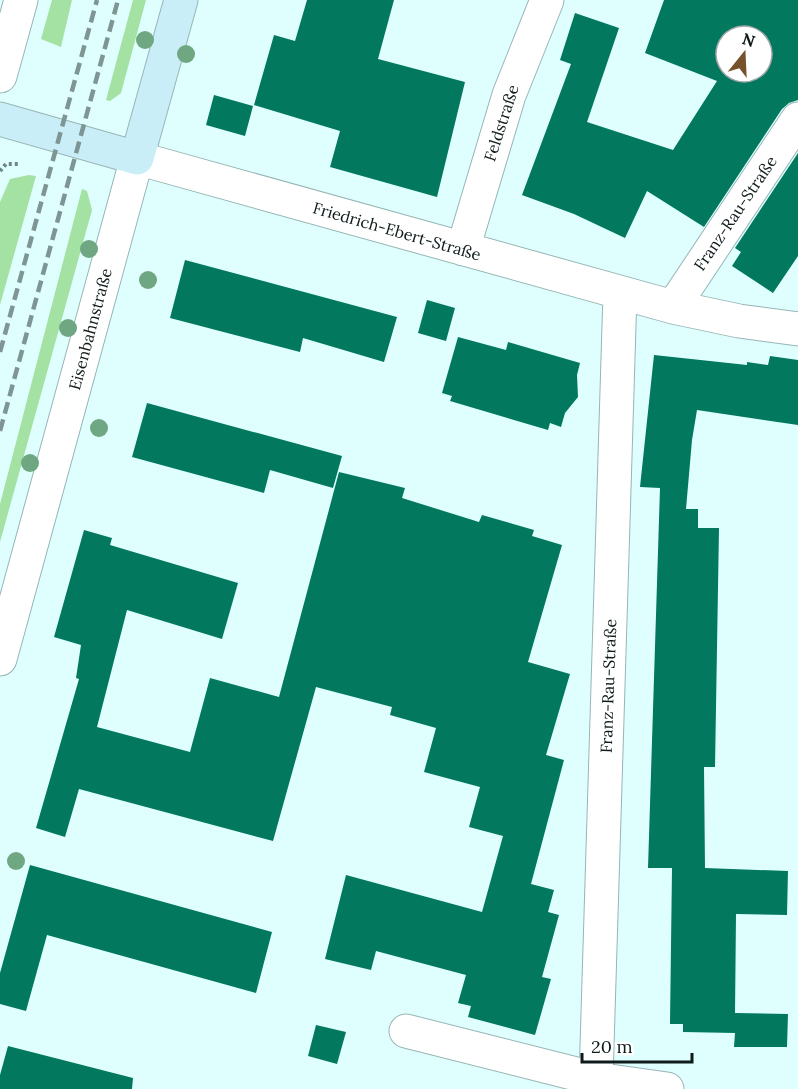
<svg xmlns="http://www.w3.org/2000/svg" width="798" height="1089" viewBox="0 0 798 1089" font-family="Lora,serif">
	<rect width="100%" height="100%" fill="#dffffe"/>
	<path fill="#a3e2a2" d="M 52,0 L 72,0 L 61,47 L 41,39 Z
		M 133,0 L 146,0 L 121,93 L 110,101 L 106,100 Z
		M 29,175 L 36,176 L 0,305 L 0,202 L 10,179 Z
		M 82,189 L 87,191 L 92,210 L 0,542 L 0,504 Z"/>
	<path fill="#02795e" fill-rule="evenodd" d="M 307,0 L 394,0 L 378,59 L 465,82 L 437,197 L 330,167 L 340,131 L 254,105 L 274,35 L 295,41 Z
		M 664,0 L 798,0 L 798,100 L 789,103 L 782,109 L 704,227 L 647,191 L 625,238 L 574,214 L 522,195 L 571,64 L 560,60 L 575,13 L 619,28 L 587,122 L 673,150 L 717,81 L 645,53 ZM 726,36 L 762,36 L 762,72 L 726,72 Z
		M 214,95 L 253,106 L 245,136 L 206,125 Z
		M 798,153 L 798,256 L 773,293 L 732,266 L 741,252 L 735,248 Z
		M 185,260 L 397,317 L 384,362 L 303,338 L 300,352 L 170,318 Z
		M 427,300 L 455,308 L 446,341 L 418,333 Z
		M 458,337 L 506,350 L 508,342 L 580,363 L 577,375 L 578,397 L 565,413 L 561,427 L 550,423 L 548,430 L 450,401 L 452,396 L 442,393 Z
		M 654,355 L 747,365 L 747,362 L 768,365 L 770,356 L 798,360 L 798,425 L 697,410 L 692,440 L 686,509 L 698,509 L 698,528 L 719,528 L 715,767 L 704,767 L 705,868 L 788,871 L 787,915 L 736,914 L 735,1013 L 788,1014 L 787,1047 L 734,1047 L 735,1033 L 683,1032 L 683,1024 L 670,1024 L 672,868 L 648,868 L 660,488 L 640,487 Z
		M 147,403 L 342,456 L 333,488 L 270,470 L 264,493 L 132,457 Z
		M 339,472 L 405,488 L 402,498 L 479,522 L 482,515 L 534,530 L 532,536 L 562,545 L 528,662 L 570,674 L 546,755 L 564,760 L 531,884 L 554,890 L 548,912 L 559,915 L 542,977 L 551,979 L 535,1035 L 468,1017 L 471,1006 L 458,1003 L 466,975 L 376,951 L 371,970 L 325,959 L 346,875 L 482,912 L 503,836 L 469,827 L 480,787 L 424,772 L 436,728 L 390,715 L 392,707 L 316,687 L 273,841 L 79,789 L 65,837 L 36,828 L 79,679 L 76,678 L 81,645 L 54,637 L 84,530 L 112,538 L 110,545 L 238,583 L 222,639 L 127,610 L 97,727 L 190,752 L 210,678 L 279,697 Z
		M 30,865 L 272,932 L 256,993 L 47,935 L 26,1011 L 0,1004 L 0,973 Z
		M 316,1025 L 346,1032 L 337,1064 L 308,1056 Z
		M 8,1046 L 133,1078 L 132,1089 L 0,1089 L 0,1075 Z"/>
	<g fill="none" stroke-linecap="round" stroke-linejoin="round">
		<g stroke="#97b5b5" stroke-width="35">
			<path id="street" d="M 0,76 L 21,0
				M 463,249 L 509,95 L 547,0
				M 673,307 L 798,119
				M 0,659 L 137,158 L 673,307 L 739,321 L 798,329
				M 406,1031 L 596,1079 L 620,293
				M 596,1079 L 667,1089"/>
		</g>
		<g stroke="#97b5b5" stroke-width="35">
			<path id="secondary" d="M 0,119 L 137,158 L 181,0"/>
		</g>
		<path stroke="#708685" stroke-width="4" stroke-dasharray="3 3" stroke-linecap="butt" d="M 0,171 L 6,164 L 19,164"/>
		<use href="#street" stroke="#fff" stroke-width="33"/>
		<use href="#secondary" stroke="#caeef8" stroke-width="33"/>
		<path stroke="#7e9594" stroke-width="4.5" stroke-dasharray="12 6" stroke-linecap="butt" d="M 0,352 L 97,0
			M 0,431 L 118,0"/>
	</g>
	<g fill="#6ea781">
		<circle cx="145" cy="40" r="9"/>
		<circle cx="186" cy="54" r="9"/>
		<circle cx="89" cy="249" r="9"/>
		<circle cx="148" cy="280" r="9"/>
		<circle cx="68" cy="328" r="9"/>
		<circle cx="99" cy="428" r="9"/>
		<circle cx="30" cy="463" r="9"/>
		<circle cx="16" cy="861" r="9"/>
	</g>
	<g text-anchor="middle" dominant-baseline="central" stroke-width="6" stroke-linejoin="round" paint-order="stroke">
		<g font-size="16" fill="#0f1b1b" stroke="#fff">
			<text transform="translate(501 123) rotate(-72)">Feldstraße</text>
			<text transform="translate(735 213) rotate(-56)">Franz-Rau-Straße</text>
			<text transform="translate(397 231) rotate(16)">Friedrich-Ebert-Straße</text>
			<text transform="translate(90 329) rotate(-75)">Eisenbahnstraße</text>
			<text transform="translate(608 686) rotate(-88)">Franz-Rau-Straße</text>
		</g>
	</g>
	<g transform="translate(744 54) rotate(18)"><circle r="28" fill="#ffffff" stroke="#9fa4a4" stroke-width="1.5"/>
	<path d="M0-4.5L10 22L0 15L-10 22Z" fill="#75522b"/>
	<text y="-9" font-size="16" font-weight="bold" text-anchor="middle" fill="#0f1b1b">N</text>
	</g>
	<path d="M582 1053v9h110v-9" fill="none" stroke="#0f1b1b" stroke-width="3"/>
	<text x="591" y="1053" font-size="18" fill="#0f1b1b" stroke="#ffffff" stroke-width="4.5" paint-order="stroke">20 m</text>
</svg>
